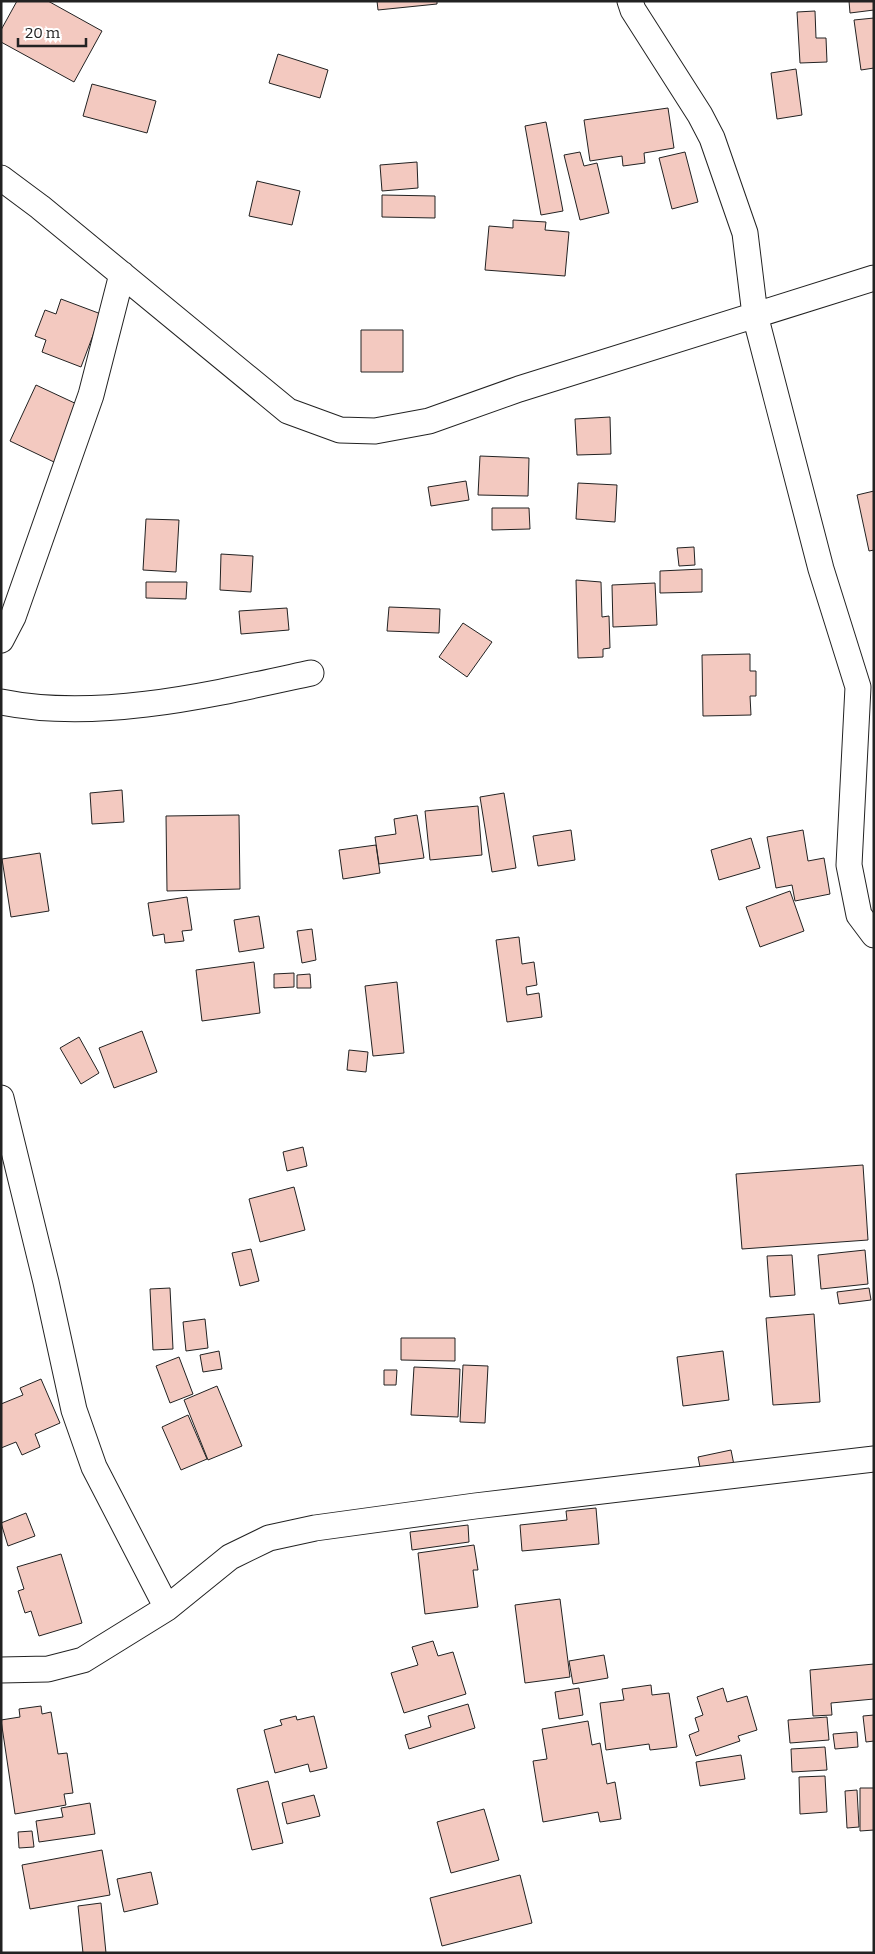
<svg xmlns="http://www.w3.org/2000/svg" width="875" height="1954" viewBox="0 0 875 1954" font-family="Bitter,serif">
	<rect width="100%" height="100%" fill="#fff"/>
	<path fill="#f3c9c0" stroke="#222" d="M 17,1 L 48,1 L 102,31 L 74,82 L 1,42 L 1,30 Z
		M 377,1 L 437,1 L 437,4 L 378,10 Z
		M 849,1 L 874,1 L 874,10 L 850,13 Z
		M 815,11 L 816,38 L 826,38 L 827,62 L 800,63 L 797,12 Z
		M 874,18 L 874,68 L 861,70 L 854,20 Z
		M 278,54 L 328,70 L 320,98 L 269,83 Z
		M 796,69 L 802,115 L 777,119 L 771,73 Z
		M 92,84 L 156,101 L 147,133 L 83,116 Z
		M 668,108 L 674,148 L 644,153 L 645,163 L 623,166 L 622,156 L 590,161 L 584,120 Z
		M 546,122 L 563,211 L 541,215 L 525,126 Z
		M 580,152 L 584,166 L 597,163 L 609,213 L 580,220 L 564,155 Z
		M 685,152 L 698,202 L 672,209 L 659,158 Z
		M 417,162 L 418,188 L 382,191 L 380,165 Z
		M 257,181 L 300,191 L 292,225 L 249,216 Z
		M 382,195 L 435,196 L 435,218 L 382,217 Z
		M 513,220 L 546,222 L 545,230 L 569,232 L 565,276 L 485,270 L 489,226 L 513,228 Z
		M 61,299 L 101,314 L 81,367 L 42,352 L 46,340 L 35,336 L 45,310 L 56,314 Z
		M 361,330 L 403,330 L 403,372 L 361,372 Z
		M 36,385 L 81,406 L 54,462 L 10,441 Z
		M 610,417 L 611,454 L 577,455 L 575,419 Z
		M 480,456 L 529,458 L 528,496 L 478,495 Z
		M 466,481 L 469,500 L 431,506 L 428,487 Z
		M 578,483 L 617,485 L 615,522 L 576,519 Z
		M 874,491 L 874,550 L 869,551 L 857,495 Z
		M 492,508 L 529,508 L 530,529 L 492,530 Z
		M 146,519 L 179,520 L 176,572 L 143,570 Z
		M 694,547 L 695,565 L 679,566 L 677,548 Z
		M 221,554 L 253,556 L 251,592 L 220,590 Z
		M 702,569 L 702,592 L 660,593 L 660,571 Z
		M 576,580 L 601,582 L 602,617 L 609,616 L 610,648 L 603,649 L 603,657 L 578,658 Z
		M 146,582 L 187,582 L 186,599 L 146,598 Z
		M 655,583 L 657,625 L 613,627 L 612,585 Z
		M 389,607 L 440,609 L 439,633 L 387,631 Z
		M 287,608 L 289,630 L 241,634 L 239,611 Z
		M 463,623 L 492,642 L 467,677 L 439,657 Z
		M 750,654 L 750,671 L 756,671 L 756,696 L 750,696 L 751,715 L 703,716 L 702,655 Z
		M 122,790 L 124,822 L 92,824 L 90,793 Z
		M 504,793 L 516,868 L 492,872 L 480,797 Z
		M 478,806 L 482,855 L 430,860 L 425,811 Z
		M 239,815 L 240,889 L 167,891 L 166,816 Z
		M 417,815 L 424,858 L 379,864 L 375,837 L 396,834 L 394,819 Z
		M 571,830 L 575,860 L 538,866 L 533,836 Z
		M 803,830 L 808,861 L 824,858 L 830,894 L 795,901 L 792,885 L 776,888 L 767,837 Z
		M 751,838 L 760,868 L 719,880 L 711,850 Z
		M 376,845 L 380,873 L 343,879 L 339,850 Z
		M 40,853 L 49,911 L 11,917 L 2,859 Z
		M 790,891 L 804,931 L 760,947 L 746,907 Z
		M 187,897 L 192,930 L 182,931 L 184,941 L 165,943 L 164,934 L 153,936 L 148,903 Z
		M 259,916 L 264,948 L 239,952 L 234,920 Z
		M 312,929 L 316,960 L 302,963 L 297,931 Z
		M 519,937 L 522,964 L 534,962 L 537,985 L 526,987 L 527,995 L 539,993 L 542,1017 L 507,1022 L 496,940 Z
		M 254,962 L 260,1013 L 202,1021 L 196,970 Z
		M 294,973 L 294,987 L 274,988 L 274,974 Z
		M 310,974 L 311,988 L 297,988 L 297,975 Z
		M 397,982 L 404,1053 L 373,1056 L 365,986 Z
		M 142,1031 L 157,1072 L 114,1088 L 99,1048 Z
		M 79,1037 L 99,1073 L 81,1084 L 60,1048 Z
		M 349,1050 L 368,1052 L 366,1072 L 347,1070 Z
		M 303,1147 L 307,1166 L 287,1171 L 283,1152 Z
		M 863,1165 L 868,1240 L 742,1249 L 736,1174 Z
		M 294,1187 L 305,1230 L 260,1242 L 249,1199 Z
		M 251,1249 L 259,1281 L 240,1286 L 232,1253 Z
		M 865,1250 L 868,1284 L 821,1289 L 818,1255 Z
		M 792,1255 L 795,1295 L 770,1297 L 767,1256 Z
		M 170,1288 L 173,1349 L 153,1350 L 150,1289 Z
		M 869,1288 L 871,1300 L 839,1304 L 837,1292 Z
		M 814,1314 L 820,1402 L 773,1405 L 766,1318 Z
		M 205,1319 L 208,1348 L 186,1351 L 183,1322 Z
		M 401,1338 L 455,1338 L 455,1361 L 401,1360 Z
		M 219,1351 L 222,1369 L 203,1372 L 200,1355 Z
		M 723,1351 L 729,1400 L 683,1406 L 677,1357 Z
		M 179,1357 L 193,1394 L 170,1403 L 156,1366 Z
		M 463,1365 L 488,1366 L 485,1423 L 460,1422 Z
		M 414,1367 L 460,1369 L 458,1417 L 411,1415 Z
		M 384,1370 L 397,1370 L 396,1385 L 384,1385 Z
		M 41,1379 L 60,1423 L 35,1434 L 40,1447 L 22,1455 L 16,1442 L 1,1448 L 1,1404 L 23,1395 L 20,1388 Z
		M 217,1386 L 242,1446 L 208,1460 L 184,1400 Z
		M 188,1415 L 207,1459 L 181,1470 L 162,1427 Z
		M 731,1450 L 734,1465 L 701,1472 L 698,1457 Z
		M 596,1508 L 599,1544 L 522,1551 L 520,1525 L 567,1520 L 566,1511 Z
		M 26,1513 L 35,1536 L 8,1546 L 1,1523 Z
		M 468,1525 L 469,1542 L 412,1550 L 410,1532 Z
		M 474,1545 L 478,1570 L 473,1570 L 478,1607 L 425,1614 L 418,1553 Z
		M 61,1554 L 82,1623 L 39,1636 L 31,1611 L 25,1613 L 18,1591 L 24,1589 L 17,1567 Z
		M 560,1599 L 570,1677 L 525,1683 L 515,1605 Z
		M 433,1641 L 438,1656 L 453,1652 L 466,1694 L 404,1713 L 391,1673 L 418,1665 L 412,1647 Z
		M 604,1655 L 608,1678 L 573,1684 L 569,1661 Z
		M 874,1664 L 874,1699 L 831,1703 L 832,1715 L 813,1716 L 810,1670 Z
		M 651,1685 L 652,1695 L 669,1693 L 677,1747 L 650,1750 L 649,1744 L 606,1750 L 600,1703 L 624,1700 L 622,1689 Z
		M 579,1688 L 583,1715 L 559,1719 L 555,1692 Z
		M 723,1688 L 727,1702 L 747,1696 L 757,1730 L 738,1736 L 740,1741 L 696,1756 L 689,1735 L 699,1731 L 695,1718 L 703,1715 L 697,1697 Z
		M 468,1704 L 475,1728 L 409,1749 L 405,1735 L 431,1727 L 428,1716 Z
		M 41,1706 L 42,1714 L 51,1712 L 58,1754 L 67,1753 L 73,1793 L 64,1794 L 66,1805 L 15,1814 L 1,1720 L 20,1717 L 19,1709 Z
		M 874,1715 L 874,1741 L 866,1742 L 863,1716 Z
		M 296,1716 L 297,1720 L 314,1716 L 327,1768 L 310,1772 L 308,1764 L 275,1773 L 264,1730 L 282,1725 L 280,1720 Z
		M 827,1717 L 829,1740 L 790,1743 L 788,1720 Z
		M 588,1721 L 592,1745 L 600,1743 L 607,1784 L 615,1782 L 621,1819 L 600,1822 L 598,1812 L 543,1822 L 533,1761 L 547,1759 L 542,1729 Z
		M 857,1732 L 858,1747 L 835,1749 L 833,1734 Z
		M 825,1747 L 827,1770 L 792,1772 L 791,1749 Z
		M 741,1755 L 745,1779 L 700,1786 L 696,1762 Z
		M 825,1776 L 827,1812 L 800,1814 L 799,1777 Z
		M 268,1781 L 283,1843 L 252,1850 L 237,1789 Z
		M 860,1788 L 874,1788 L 874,1830 L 860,1831 Z
		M 857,1790 L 859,1827 L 847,1828 L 845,1791 Z
		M 314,1795 L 320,1816 L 287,1824 L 282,1803 Z
		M 90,1803 L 95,1834 L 39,1842 L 36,1821 L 63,1817 L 61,1808 Z
		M 484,1809 L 499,1860 L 451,1873 L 437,1822 Z
		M 32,1831 L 34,1847 L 19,1848 L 18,1832 Z
		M 102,1850 L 110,1895 L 30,1909 L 22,1865 Z
		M 151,1872 L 158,1904 L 124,1912 L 117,1879 Z
		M 520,1875 L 532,1923 L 442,1946 L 430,1898 Z
		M 101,1903 L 106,1953 L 83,1953 L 78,1906 Z"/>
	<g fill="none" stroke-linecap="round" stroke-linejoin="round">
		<g stroke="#222" stroke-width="27">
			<path id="minor" d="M 630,1 L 633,10 L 700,115 L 712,138 L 745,233 L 755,315 L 821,569 L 858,687 L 849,865 L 859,915 L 874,935
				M 1,178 L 40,207 L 288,411 L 340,430 L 375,431 L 429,421 L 519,389 L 874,278
				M 1,640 L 13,617 L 91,395 L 122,274
				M 1,702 C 99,722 214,694 311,673
				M 1,1098 L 46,1282 L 74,1410 L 94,1467 L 167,1608
				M 1,1670 L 48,1669 L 83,1660 L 167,1608 L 230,1557 L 269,1538 L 315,1528 L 475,1506 L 874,1459"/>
		</g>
		<use href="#minor" stroke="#fff" stroke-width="25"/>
	</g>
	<rect width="875" height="1954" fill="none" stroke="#222222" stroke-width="5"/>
	<path d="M18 38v8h68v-8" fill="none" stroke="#222222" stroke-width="2.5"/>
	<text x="25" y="38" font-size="15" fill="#222222" stroke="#ffffff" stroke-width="4" paint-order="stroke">20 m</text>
</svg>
